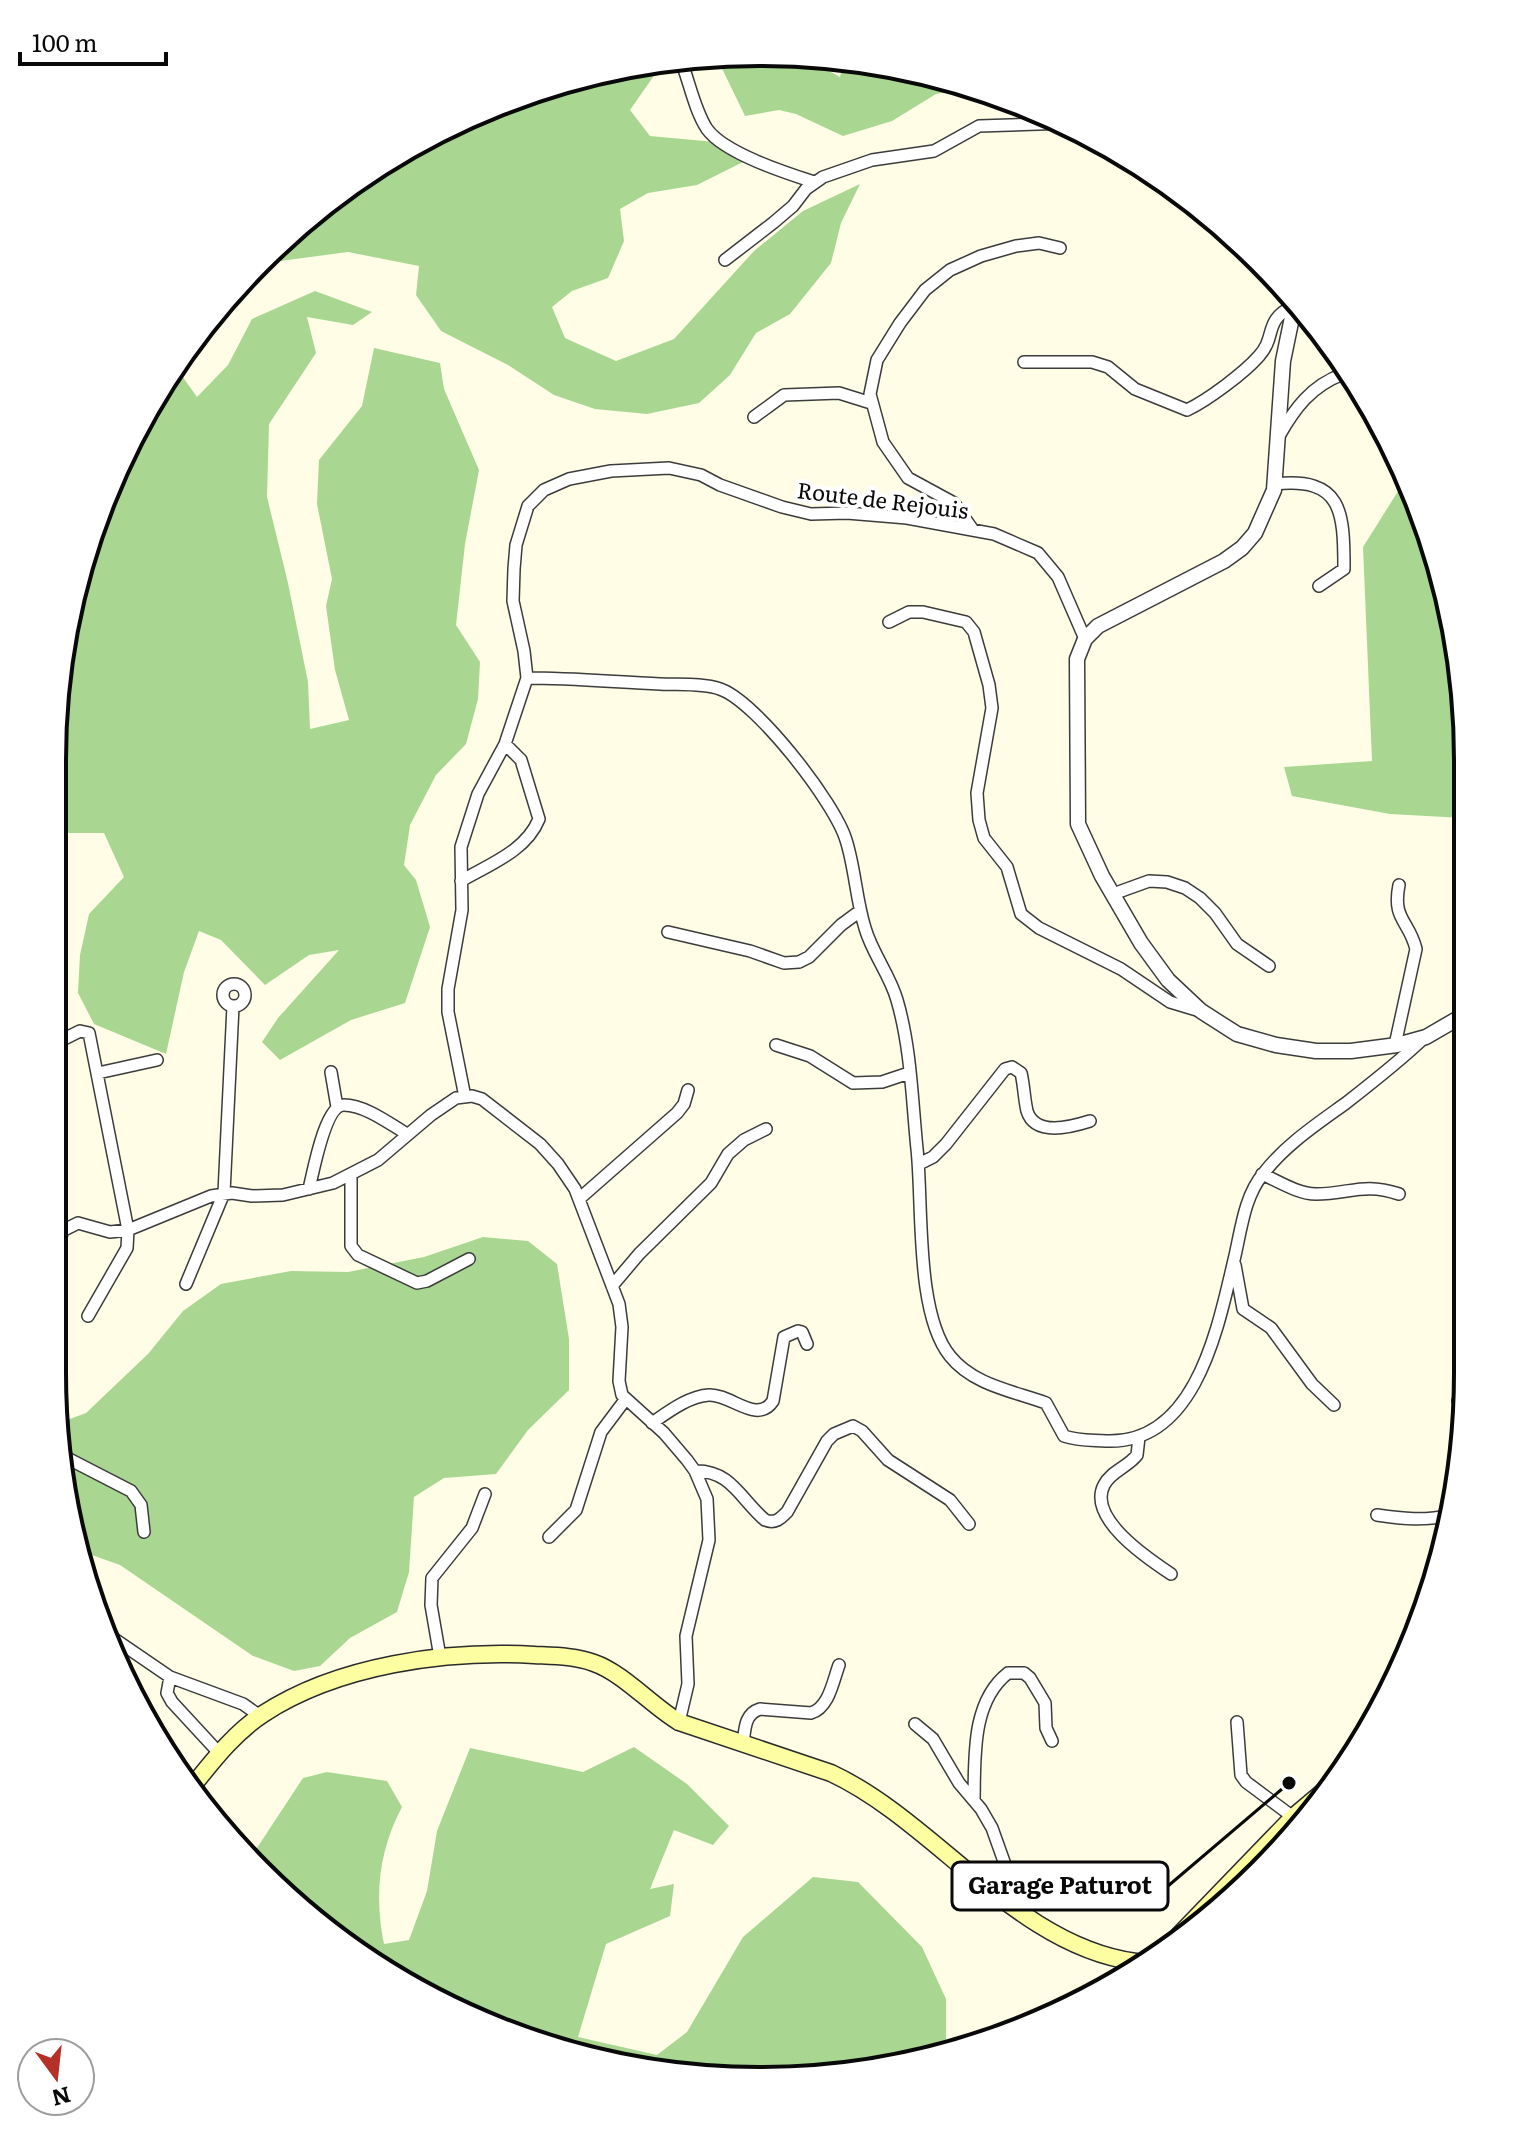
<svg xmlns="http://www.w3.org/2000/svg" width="1520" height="2133" viewBox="0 0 1520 2133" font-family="Literata,serif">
	<rect width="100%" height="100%" fill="#fffde6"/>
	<path fill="#a9d792" d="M 716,56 L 745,56 L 753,67 L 805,58 L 840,77 L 844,60 L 944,76 L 972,87 L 936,94 L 892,121 L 843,136 L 796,114 L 779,110 L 745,116 Z
		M 653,62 L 660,67 L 630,110 L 650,136 L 715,142 L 749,159 L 697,185 L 648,193 L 620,209 L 624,241 L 608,278 L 572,291 L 552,307 L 565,338 L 616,361 L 674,339 L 754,251 L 803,211 L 860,184 L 841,223 L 831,263 L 790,314 L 756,333 L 730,375 L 699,403 L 647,414 L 595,409 L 554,395 L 508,365 L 441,331 L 416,295 L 419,266 L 348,252 L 265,263 L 294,227 L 406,147 L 533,89 Z
		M 315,291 L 372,312 L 353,325 L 307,317 L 316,353 L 269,424 L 267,497 L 288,583 L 308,682 L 310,729 L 349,720 L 335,670 L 326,606 L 332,579 L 317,504 L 319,460 L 362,406 L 374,348 L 440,363 L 444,389 L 479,470 L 465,544 L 456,625 L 480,662 L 478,699 L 466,744 L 436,775 L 410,825 L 404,865 L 416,880 L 430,927 L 405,1003 L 351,1020 L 280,1060 L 262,1042 L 278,1018 L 339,950 L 309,955 L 265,985 L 221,940 L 199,931 L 184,972 L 166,1054 L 94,1024 L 78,993 L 80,955 L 89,914 L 124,877 L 104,833 L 64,833 L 52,824 L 52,760 L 66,621 L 147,406 L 177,369 L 197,397 L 228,365 L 252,319 Z
		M 1407,477 L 1414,489 L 1462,667 L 1463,818 L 1390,814 L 1292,796 L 1284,767 L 1372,761 L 1363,547 Z
		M 483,1237 L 528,1241 L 557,1264 L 569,1339 L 569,1390 L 528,1430 L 496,1474 L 444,1478 L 414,1497 L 409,1572 L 397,1612 L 350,1638 L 320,1666 L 294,1671 L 253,1656 L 120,1565 L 75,1549 L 59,1423 L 86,1413 L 148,1354 L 183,1311 L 221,1284 L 291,1271 L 348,1272 L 424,1257 Z
		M 634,1747 L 687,1784 L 729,1826 L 713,1845 L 674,1830 L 650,1889 L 674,1884 L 670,1916 L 606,1944 L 578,2037 L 657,2055 L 687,2032 L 743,1937 L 813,1877 L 858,1882 L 922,1947 L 946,1999 L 946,2050 L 852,2075 L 667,2075 L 447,2008 L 294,1906 L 251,1857 L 303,1778 L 327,1772 L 387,1781 L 402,1807 C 379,1850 374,1896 384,1944 L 409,1940 L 427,1891 L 437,1831 L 470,1748 L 583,1772 Z"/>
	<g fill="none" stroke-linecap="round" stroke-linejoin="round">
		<g stroke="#3c3c3c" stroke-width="14">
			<path id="minor" d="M 680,58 C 689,80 694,109 707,129 C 724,153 786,173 814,182
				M 725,260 L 773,223 L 793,206 L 806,189 L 823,177 L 872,160 L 934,151 L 979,126 L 1068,123
				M 1024,362 L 1092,362 L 1108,367 L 1135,389 L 1187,410 C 1208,400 1244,373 1259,356 C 1277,336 1263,321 1293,306
				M 754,417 L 784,395 L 839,393 L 871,403
				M 1279,436 C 1295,408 1311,386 1343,374
				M 1275,484 C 1342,477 1344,511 1344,569 L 1319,586
				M 973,530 L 954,503 L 908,478 L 883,442 L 870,394 L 877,360 L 900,323 L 925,290 L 950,270 L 981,256 L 1016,246 L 1039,243 L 1060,248
				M 889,622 L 909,612 L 923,612 L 966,622 L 974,632 L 989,685 L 992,708 L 977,793 L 979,820 L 984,838 L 1007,867 L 1021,914 L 1039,928 L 1121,969 L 1170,1002 L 1200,1011
				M 527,678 C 571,678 615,682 660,684 C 679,685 702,683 720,689 C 756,701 835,803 846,840 C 855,868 856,899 865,928 C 872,953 890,975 897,1000 C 911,1048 912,1100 917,1149 C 923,1203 915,1313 950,1356 C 973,1385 1013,1391 1046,1403 L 1064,1436 C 1078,1441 1091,1440 1106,1441 C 1196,1445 1218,1327 1234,1260 C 1241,1231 1244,1197 1263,1174 C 1285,1145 1317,1124 1346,1103 C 1373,1082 1400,1061 1425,1037
				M 461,881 C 490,864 526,851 539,819 L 521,760 L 505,744
				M 1113,894 L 1149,881 L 1167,882 L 1185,888 L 1200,898 L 1215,913 L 1237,944 L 1269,966
				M 668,932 L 750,951 L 784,963 L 799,962 L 809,957 L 841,925 L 860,911
				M223 995a11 11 0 1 1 22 0a11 11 0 1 1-22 0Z
				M 52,1045 L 80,1031 L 89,1033 L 128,1230 L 127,1248 L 88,1316
				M 776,1045 L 810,1056 L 853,1083 L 882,1082 L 909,1073
				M 1395,1045 L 1416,949 C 1409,920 1392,920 1399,885
				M 331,1072 L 337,1107
				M 98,1073 L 157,1060
				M 465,1097 L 448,1012 L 448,989 L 462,910 L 461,847 L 478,794 L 505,744 L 527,678 L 524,651 L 513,601 L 514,569 L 516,545 L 528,506 L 544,490 L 569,479 L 611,471 L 669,468 L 701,475 L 720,485 L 782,507 L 811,514 L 847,513 L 907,518 L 994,534 L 1038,553 L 1058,577 L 1085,639
				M 919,1164 L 933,1157 L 946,1144 L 1005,1069 L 1012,1067 L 1021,1073 C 1024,1085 1024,1098 1027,1111 C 1035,1137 1071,1127 1090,1121
				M 1262,1174 C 1278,1181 1298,1194 1316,1194 C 1350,1194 1363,1182 1399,1194
				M 351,1176 L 351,1246 L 358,1255 L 417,1283 L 427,1281 L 469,1259
				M 309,1189 C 313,1173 325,1105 344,1105 C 365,1105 390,1124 407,1134
				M 579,1199 L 677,1113 L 684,1104 L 688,1090
				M 52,1251 L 64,1230 L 78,1223 L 110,1232 L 128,1230 L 211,1196 L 232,1193 L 252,1196 L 283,1195 L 333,1183 L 378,1160 L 431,1115 L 456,1098 L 472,1096 L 482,1099 L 540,1144 L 558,1164 L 575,1189 L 619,1304 L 622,1327 L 619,1381 L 622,1395 L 664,1433 L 687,1460 L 695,1471 L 707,1499 L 709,1540 L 686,1636 L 688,1684 L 679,1722
				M 1235,1265 L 1243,1309 L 1271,1328 L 1312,1384 L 1334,1405
				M 186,1284 L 224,1193 L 233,1006
				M 612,1286 L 639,1254 L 711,1183 L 728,1154 L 744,1140 L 766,1129
				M 1458,1401 L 1466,1410
				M 652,1423 C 668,1412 689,1396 709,1395 C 731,1394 757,1425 773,1401 L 784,1337 L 798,1331 L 802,1332 L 807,1344
				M 1139,1437 L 1137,1455 C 1128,1467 1111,1471 1104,1485 C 1087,1518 1147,1558 1171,1574
				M 63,1456 L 131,1491 L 141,1505 L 144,1532
				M 695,1471 C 731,1470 741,1500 765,1520 C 775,1524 780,1519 787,1512 L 827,1441 L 834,1434 L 853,1426 L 862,1431 L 888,1460 L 950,1500 L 969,1524
				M 1377,1515 C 1403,1519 1425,1521 1451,1515
				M 549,1537 L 576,1510 L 601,1432 L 625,1400
				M 113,1638 L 170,1677 L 243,1704 L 260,1716
				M 440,1657 L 431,1605 L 432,1578 L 472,1528 L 485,1494
				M 170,1677 L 167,1693 L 172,1702 L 220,1754
				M 1237,1722 L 1241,1775 L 1246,1782 L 1293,1817
				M 915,1724 L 933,1739 L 959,1783 L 981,1809 L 992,1828 L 1022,1912
				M 743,1744 C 745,1730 744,1714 760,1709 L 811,1713 C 829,1708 833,1681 839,1665
				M 974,1800 C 975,1758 971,1702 1008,1673 L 1024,1673 L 1030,1678 L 1045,1703 L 1046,1728 L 1052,1741"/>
		</g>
		<g stroke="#3c3c3c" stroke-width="17">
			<path id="tertiary" d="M 1296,298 L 1283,361 L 1274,490 L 1255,533 L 1242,548 L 1224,561 L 1098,626 L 1085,639 L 1077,659 L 1078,824 L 1102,876 L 1141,943 L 1168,980 L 1201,1011 L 1237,1034 L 1276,1045 L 1316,1051 L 1351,1051 L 1397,1045 L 1426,1037 L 1464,1015"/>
		</g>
		<g stroke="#2b2b2b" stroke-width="19">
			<path id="secondary" d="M 191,1788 C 212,1762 234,1733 263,1714 C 338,1665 446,1650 534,1655 C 554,1656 575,1656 594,1663 C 623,1673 652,1706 679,1722 L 831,1773 C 936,1822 1016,1946 1136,1962
				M 1179,1935 L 1293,1817 L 1337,1780"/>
		</g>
		<use href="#minor" stroke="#fff" stroke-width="11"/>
		<use href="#tertiary" stroke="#fff" stroke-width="14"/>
		<use href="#secondary" stroke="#fdfea2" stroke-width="16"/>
	</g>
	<g text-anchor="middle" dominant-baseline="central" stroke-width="8" stroke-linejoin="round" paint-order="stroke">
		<g font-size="22" fill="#090909" stroke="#fff">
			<text transform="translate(883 499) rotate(7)">Route de Rejouis</text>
		</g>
	</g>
	<path d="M0 0H1520V2133H0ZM760 66H760A694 694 0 0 1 1454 760V1373A694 694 0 0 1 760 2067H760A694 694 0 0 1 66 1373V760A694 694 0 0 1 760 66Z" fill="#fff" fill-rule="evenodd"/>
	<path fill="none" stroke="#090909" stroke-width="4" d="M760 66H760A694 694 0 0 1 1454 760V1373A694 694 0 0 1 760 2067H760A694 694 0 0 1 66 1373V760A694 694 0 0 1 760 66Z"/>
	<path fill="none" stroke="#090909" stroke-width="3" d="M1289 1783L1168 1886"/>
	<circle fill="#090909" stroke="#fff" stroke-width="3" cx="1289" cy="1783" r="8"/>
	<rect fill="#fff" stroke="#090909" stroke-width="3" x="952" y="1862" width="216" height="48" rx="8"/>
	<g font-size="24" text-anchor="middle" font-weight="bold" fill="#090909">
		<text x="1060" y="1894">Garage Paturot</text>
	</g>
	<g transform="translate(56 2077) rotate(165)"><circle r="38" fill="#ffffff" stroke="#9d9d9d" stroke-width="2"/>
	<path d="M0-6L14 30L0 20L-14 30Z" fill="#b53026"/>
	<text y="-12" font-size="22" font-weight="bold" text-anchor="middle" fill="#090909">N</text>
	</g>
	<path d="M20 52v12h146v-12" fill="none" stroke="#090909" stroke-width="4"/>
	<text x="32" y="52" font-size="24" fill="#090909" stroke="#ffffff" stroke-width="6" paint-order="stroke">100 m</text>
</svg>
